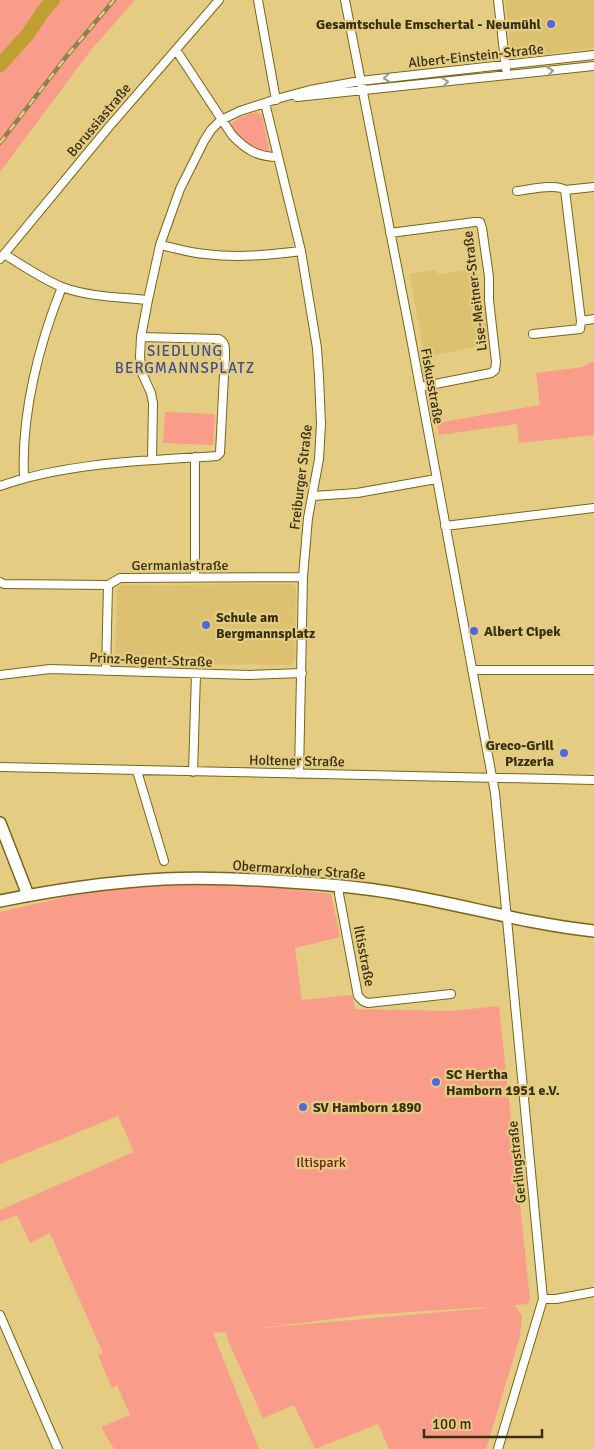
<svg xmlns="http://www.w3.org/2000/svg" width="594" height="1449" viewBox="0 0 594 1449" font-family="Signika,sans-serif">
	<rect width="100%" height="100%" fill="#e4cc83"/>
	<path fill="#dcc270" d="M 505,0 L 594,0 L 594,48 L 520,57 L 516,56 L 511,49 Z
		M 476,268 L 479,286 L 482,286 L 490,344 L 425,357 L 409,274 L 436,269 L 437,275 Z
		M 290,584 L 295,586 L 296,589 L 295,661 L 290,665 L 118,664 L 115,660 L 117,590 L 121,585 Z"/>
	<path fill="#f99d8a" fill-rule="evenodd" d="M 0,0 L 135,0 L 91,50 L 0,172 Z
		M 255,112 L 262,115 L 270,154 C 258,153 232,136 231,124 L 239,118 Z
		M 594,362 L 594,435 L 519,443 L 517,424 L 439,435 L 437,423 L 540,405 L 536,373 L 583,367 L 589,363 Z
		M 165,412 L 215,414 L 213,445 L 163,443 Z
		M 161,884 L 256,885 L 331,894 L 340,937 L 295,948 L 302,1000 L 352,995 L 355,1009 L 450,1011 L 499,1006 L 530,1299 L 528,1304 L 515,1305 L 522,1316 L 520,1337 L 486,1449 L 389,1449 L 378,1424 L 315,1449 L 294,1405 L 263,1418 L 229,1343 L 226,1332 L 213,1333 L 259,1449 L 114,1449 L 101,1427 L 130,1415 L 117,1385 L 112,1388 L 98,1355 L 103,1353 L 50,1233 L 30,1243 L 17,1215 L 0,1222 L 0,1210 L 134,1152 L 118,1116 L 0,1164 L 0,912 L 93,891 ZM 486,1307 L 486,1308 L 252,1329 L 365,1315 Z"/>
	<g fill="none" stroke-linecap="round" stroke-linejoin="round">
		<path stroke="#bf9f31" stroke-width="14" d="M 0,65 L 28,34 L 44,10 L 53,0"/>
		<g stroke="#7b6517" stroke-width="10">
			<path id="street" d="M 258,0 L 276,100
				M 345,0 L 410,333 L 495,793 L 543,1299 L 498,1449
				M 498,0 L 506,69
				M 176,50 L 232,135 C 246,150 258,157 278,157
				M 297,97 L 594,66
				M 265,103 L 301,251 L 317,348 L 319,377 L 321,424 L 319,459 L 308,518 L 303,577 L 299,774
				M 594,187 L 565,190 L 581,321 L 594,319
				M 517,191 C 528,190 556,183 565,190
				M 390,233 L 475,222 L 480,222 L 482,228 L 489,277 L 489,300 L 496,362 L 495,370 L 491,373 L 420,387
				M 160,245 C 175,248 190,253 205,254 C 238,258 269,255 301,251
				M 4,254 C 22,265 42,279 62,287 C 89,297 119,297 148,300
				M 0,259 L 108,128 L 219,0
				M 533,334 L 580,329 L 581,321
				M 152,459 L 153,403 L 151,393 L 142,373 L 140,357 L 141,337 L 148,300 L 160,245 L 180,189 L 204,141 L 211,130 L 221,120 L 240,111 L 280,98 L 310,90 L 360,81 L 594,55
				M 24,477 C 21,414 39,344 62,287
				M 0,486 C 69,462 145,461 217,456 L 220,453 L 225,356 C 225,348 226,343 219,339 L 141,337
				M 313,496 L 357,493 L 436,479
				M 445,526 L 594,508
				M 195,577 L 195,457
				M 0,582 L 4,584 L 108,585 L 120,578 L 303,577
				M 472,670 L 594,670
				M 106,671 L 108,585
				M 0,675 L 50,669 L 250,675 L 302,673
				M 0,767 L 594,780
				M 137,771 L 164,861
				M 193,772 L 196,674
				M 339,886 L 339,894 L 358,996 L 363,1001 L 368,1003 L 451,994
				M 543,1299 L 556,1299 L 594,1292
				M 0,1315 L 58,1449"/>
		</g>
		<g stroke="#7b6517" stroke-width="14">
			<path id="secondary" d="M 0,823 L 28,895
				M 0,901 C 54,890 109,882 164,879 C 206,877 248,879 289,882 C 324,884 359,887 394,893 C 461,904 526,924 594,931"/>
		</g>
		<use href="#street" stroke="#fff" stroke-width="8"/>
		<use href="#secondary" stroke="#fff" stroke-width="11"/>
		<g stroke="#90804b" stroke-width="4.5">
			<path id="rail" d="M 0,143 L 66,57 L 114,0"/>
		</g>
		<use href="#rail" stroke="#e4cc83" stroke-width="2.5" stroke-dasharray="8" stroke-linecap="butt"/>
	</g>
	<defs><path id="oneway-chevron" d="M-2-3.5L2.5 0L-2 3.5" fill="none" stroke-width="1.6" stroke-linecap="round" stroke-linejoin="round" transform="scale(1.25)"/></defs>
	<g stroke="#9c9788">
		<use href="#oneway-chevron" transform="translate(550 71) rotate(-7)"/>
		<use href="#oneway-chevron" transform="translate(387 78) rotate(174)"/>
		<use href="#oneway-chevron" transform="translate(445 82) rotate(-6)"/>
	</g>
	<g fill="#5267dc" stroke="#e4cc83" stroke-width="2">
		<circle cx="551" cy="24" r="5"/>
		<circle cx="206" cy="625" r="5"/>
		<circle cx="474" cy="631" r="5"/>
		<circle cx="564" cy="753" r="5"/>
		<circle cx="436" cy="1082" r="5"/>
		<circle cx="303" cy="1107" r="5"/>
	</g>
	<g text-anchor="middle" dominant-baseline="central" stroke-width="4.5" stroke-linejoin="round" paint-order="stroke">
		<g font-size="14" font-weight="bold" fill="#382f10" stroke="#e4cc83" text-anchor="start">
			<text x="541" y="24" text-anchor="end">Gesamtschule Emschertal - Neumühl</text>
			<text x="216" y="617">Schule am<tspan x="216" dy="16">Bergmannsplatz</tspan></text>
			<text x="484" y="631">Albert Cipek</text>
			<text x="554" y="745" text-anchor="end">Greco-Grill<tspan x="554" dy="16">Pizzeria</tspan></text>
			<text x="446" y="1074">SC Hertha<tspan x="446" dy="16">Hamborn 1951 e.V.</tspan></text>
			<text x="313" y="1107">SV Hamborn 1890</text>
		</g>
		<g font-size="14" fill="#382f10" stroke="#e4cc83">
			<text transform="translate(476 56) rotate(-6)">Albert-Einstein-Straße</text>
			<text transform="translate(99 120) rotate(-50)">Borussiastraße</text>
			<text transform="translate(475 291) rotate(-97)">Lise-Meitner-Straße</text>
			<text transform="translate(432 386) rotate(80)">Fiskusstraße</text>
			<text transform="translate(301 477) rotate(-83)">Freiburger Straße</text>
			<text x="180" y="565">Germaniastraße</text>
			<text transform="translate(151 660) rotate(2)">Prinz-Regent-Straße</text>
			<text transform="translate(297 761) rotate(1)">Holtener Straße</text>
			<text transform="translate(299 870) rotate(4)">Obermarxloher Straße</text>
			<text transform="translate(364 956) rotate(79)">Iltisstraße</text>
			<text transform="translate(517 1162) rotate(-96)">Gerlingstraße</text>
		</g>
		<g font-size="14" fill="#722215" stroke="#e4cc83">
			<text x="321" y="1162">Iltispark</text>
		</g>
		<g font-size="15" letter-spacing="1" fill="#404e8a" stroke="#e4cc83">
			<text x="185" y="351">SIEDLUNG<tspan x="185" dy="17">BERGMANNSPLATZ</tspan></text>
		</g>
	</g>
	<path d="M424 1429v8h118v-8" fill="none" stroke="#382f10" stroke-width="2.5"/>
	<text x="432" y="1429" font-size="15" fill="#382f10" stroke="#e4cc83" stroke-width="4" paint-order="stroke">100 m</text>
</svg>
